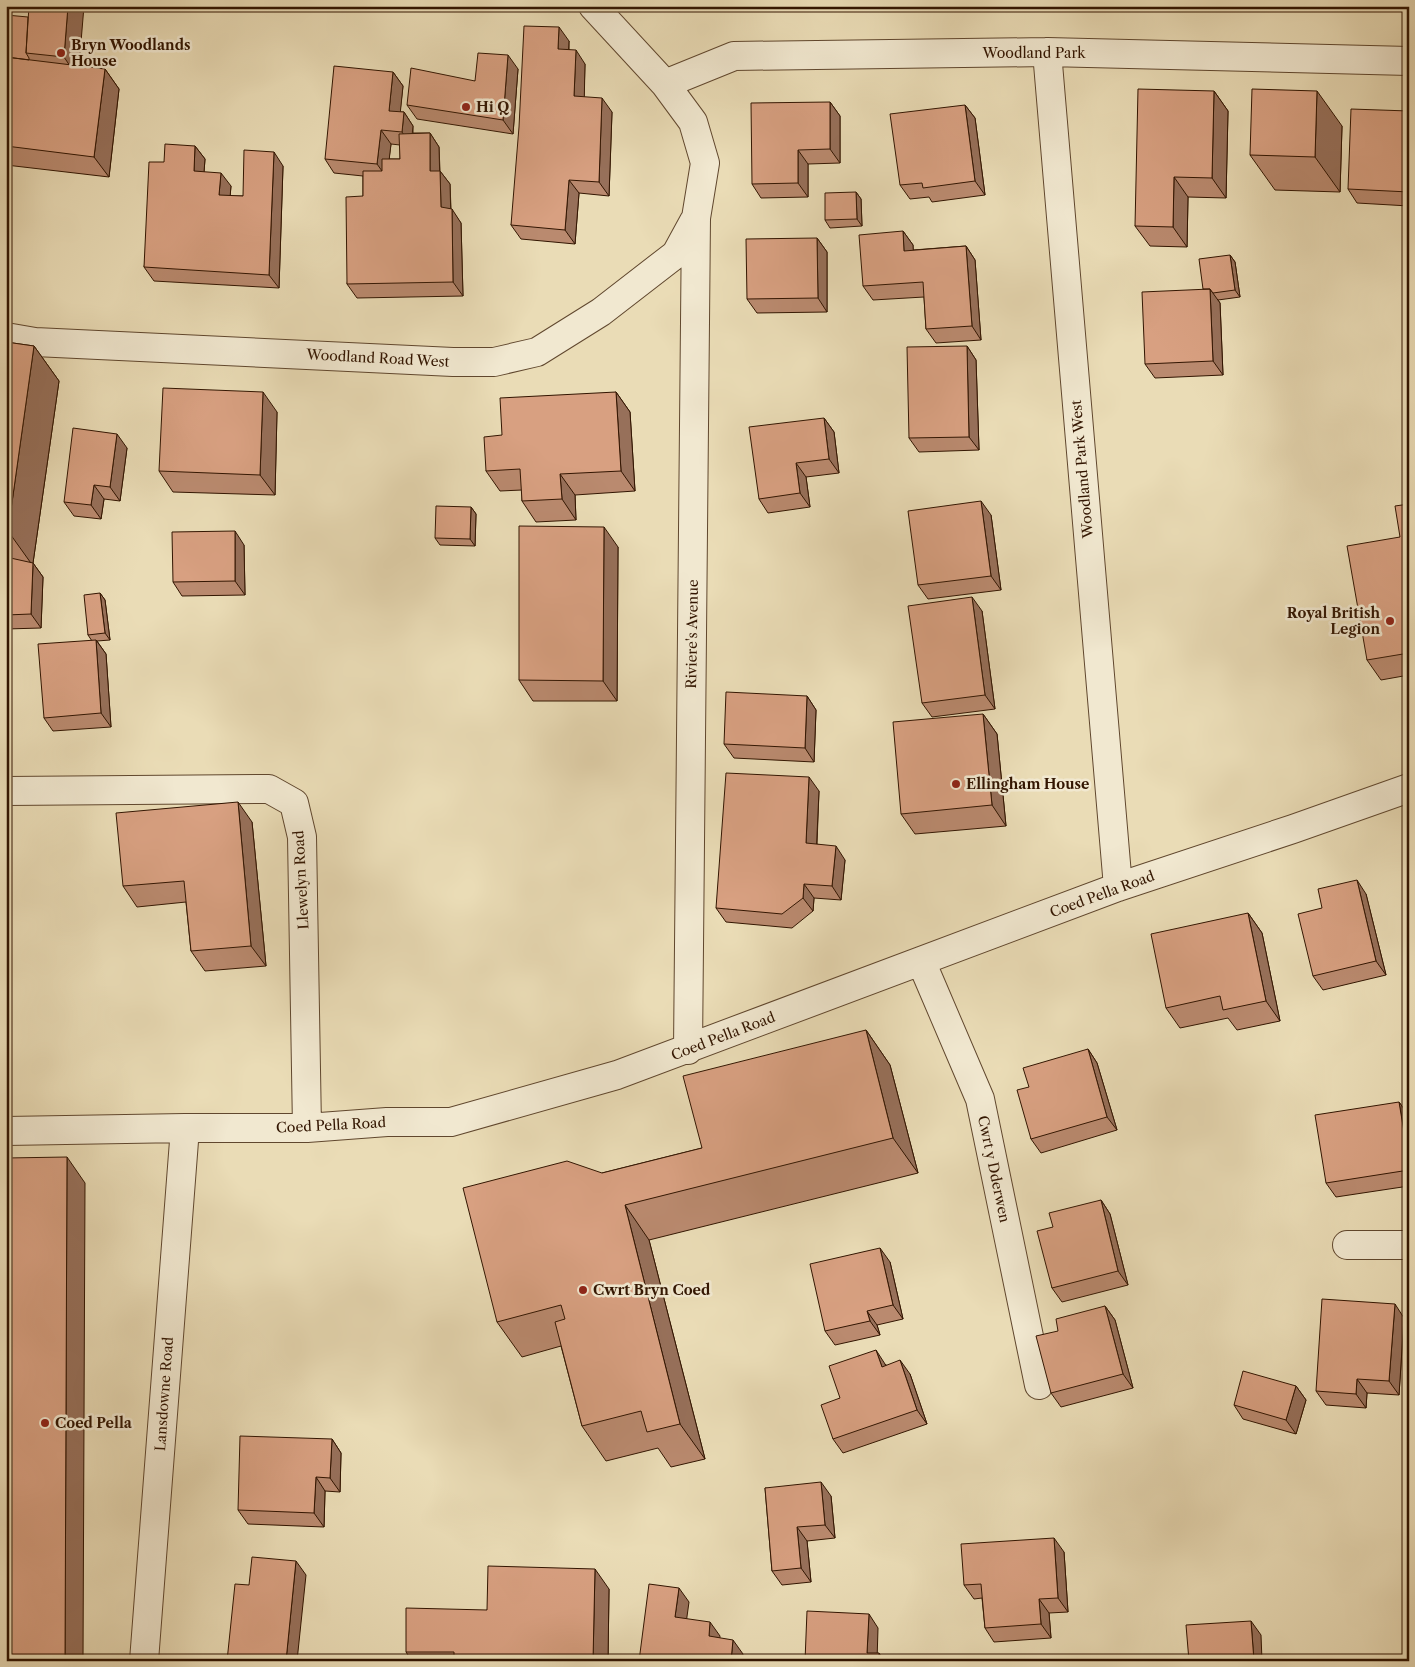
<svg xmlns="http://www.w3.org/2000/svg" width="1415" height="1667" viewBox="0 0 1415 1667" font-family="'Libre Caslon Text',serif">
	<rect width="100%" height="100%" fill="#eadcb6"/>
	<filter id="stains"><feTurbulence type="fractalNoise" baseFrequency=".004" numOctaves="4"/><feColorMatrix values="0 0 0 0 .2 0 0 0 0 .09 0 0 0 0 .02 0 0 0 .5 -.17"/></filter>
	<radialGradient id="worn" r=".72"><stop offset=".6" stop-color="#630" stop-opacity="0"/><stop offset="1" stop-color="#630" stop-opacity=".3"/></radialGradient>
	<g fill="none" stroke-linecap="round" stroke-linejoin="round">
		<g stroke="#60472e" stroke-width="30">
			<path id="minor" d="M 593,6 L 665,84 L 693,122 L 705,163 L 696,218 L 688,1050
				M 1047,52 L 1118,887
				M 665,84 L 734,56 L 1047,52 L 1409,61
				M 6,337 L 35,342 L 453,362 L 494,362 L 537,352 L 601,312 L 676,254 L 694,221
				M 6,791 L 269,789 L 294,803 L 302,837 L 307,1128
				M 921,961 L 980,1099 L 1039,1385
				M 6,1131 L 185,1128 L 307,1128 L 387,1122 L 451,1122 L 617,1075 L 1118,887 L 1293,829 L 1409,788
				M 1347,1245 L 1409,1245
				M 144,1661 L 185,1128"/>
		</g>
		<use href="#minor" stroke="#f1e8d0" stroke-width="28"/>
	</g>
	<path fill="#ba8a6f" stroke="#321501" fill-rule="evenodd" d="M 6,15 L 79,66 L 105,69 L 119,89 L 109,177 L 6,165 Z
		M 569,41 L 569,49 L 585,64 L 584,97 L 612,112 L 609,196 L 579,193 L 575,244 L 521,239 L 511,225 Z
		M 518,69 L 513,134 L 417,119 L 407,105 L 475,81 Z
		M 393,72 L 403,86 L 400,112 L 404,112 L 413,126 L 413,133 L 430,133 L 439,147 L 440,171 L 450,184 L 451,209 L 461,223 L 463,296 L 357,298 L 347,284 L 363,196 L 363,176 L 334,173 L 325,159 ZM 391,144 L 400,145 L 400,159 L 389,159 Z
		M 1214,91 L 1228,111 L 1226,198 L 1188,197 L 1187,247 L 1150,246 L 1135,226 Z
		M 830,102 L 840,116 L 840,163 L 808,164 L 808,197 L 761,198 L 752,184 Z
		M 965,105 L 975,118 L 985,195 L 932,202 L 929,197 L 910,199 L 900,185 Z
		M 1409,111 L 1409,206 L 1357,203 L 1348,189 Z
		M 1342,126 L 1340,192 L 1275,190 L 1250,155 Z
		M 195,146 L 205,159 L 204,172 L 231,186 L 230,196 L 243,196 L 283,166 L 279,288 L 154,281 L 144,267 L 164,162 Z
		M 856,192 L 861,199 L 862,226 L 830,228 L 825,220 Z
		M 903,231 L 913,245 L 913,250 L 966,246 L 975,260 L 981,340 L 936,343 L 926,329 L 924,297 L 873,300 L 863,286 Z
		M 817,238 L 827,252 L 827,312 L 757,313 L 747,299 Z
		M 1230,255 L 1235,262 L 1240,297 L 1218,300 L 1220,303 L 1223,375 L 1155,378 L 1145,364 Z
		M 6,342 L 34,346 L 59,381 L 33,563 L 43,577 L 41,628 L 6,629 Z
		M 967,346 L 976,360 L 979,450 L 919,452 L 909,438 Z
		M 616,392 L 630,412 L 635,491 L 575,495 L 576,520 L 536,522 L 522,501 L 522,490 L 500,491 L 486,471 L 502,435 Z
		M 277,412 L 275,495 L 173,492 L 159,471 Z
		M 824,418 L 834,432 L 839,473 L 806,477 L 810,507 L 768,513 L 759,499 Z
		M 127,448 L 120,501 L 104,499 L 101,519 L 74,516 L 64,502 Z
		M 1409,504 L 1409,675 L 1381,680 L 1367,660 Z
		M 471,507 L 476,514 L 475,546 L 440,545 L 435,538 Z
		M 991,515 L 1001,590 L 928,599 L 918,585 Z
		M 244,545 L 245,595 L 182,596 L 173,582 Z
		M 618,547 L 617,701 L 533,701 L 519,680 Z
		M 100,593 L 105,600 L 110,640 L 97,641 L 106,654 L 111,727 L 53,731 L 44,718 L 92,641 L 88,635 Z
		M 982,611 L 995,709 L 932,717 L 922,703 Z
		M 807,696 L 816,710 L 814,762 L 734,758 L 724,744 Z
		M 983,714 L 997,734 L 1006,826 L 915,834 L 901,814 Z
		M 819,791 L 817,844 L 845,860 L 841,900 L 814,898 L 813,911 L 792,928 L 726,922 L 716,908 Z
		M 252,822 L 266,966 L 205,971 L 191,951 L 186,902 L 137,907 L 123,886 Z
		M 1366,894 L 1386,975 L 1323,990 L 1313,976 Z
		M 1248,913 L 1262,933 L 1280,1021 L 1237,1030 L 1228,1018 L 1180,1028 L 1166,1008 Z
		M 866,1030 L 890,1065 L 918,1173 L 649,1240 L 705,1459 L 671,1467 L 658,1448 L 606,1461 L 582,1426 L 561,1346 L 522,1357 L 497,1322 L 602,1173 L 702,1148 Z
		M 1088,1049 L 1097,1063 L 1117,1130 L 1041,1153 L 1031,1139 L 1029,1087 Z
		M 1399,1102 L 1409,1116 L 1409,1186 L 1336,1197 L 1326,1183 Z
		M 1101,1200 L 1110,1214 L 1128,1285 L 1062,1302 L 1052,1288 L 1053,1227 Z
		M 890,1262 L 903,1319 L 877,1325 L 880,1335 L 835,1345 L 825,1331 Z
		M 1105,1306 L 1115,1320 L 1133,1388 L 1061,1407 L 1051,1393 L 1058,1331 Z
		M 1404,1318 L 1399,1395 L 1367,1393 L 1366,1408 L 1326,1405 L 1316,1391 Z
		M 885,1364 L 886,1365 L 910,1374 L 927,1424 L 843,1453 L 833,1439 L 840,1398 Z
		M 1296,1386 L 1306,1400 L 1296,1434 L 1243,1419 L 1234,1405 Z
		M 332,1439 L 341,1453 L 340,1492 L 325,1491 L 324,1527 L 248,1524 L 238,1510 Z
		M 765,1488 L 831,1496 L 835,1538 L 807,1541 L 811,1582 L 782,1585 L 772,1571 Z
		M 1064,1552 L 1068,1612 L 1049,1613 L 1051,1638 L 994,1642 L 985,1628 L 982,1598 L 974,1599 L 964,1585 Z
		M 609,1589 L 608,1661 L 412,1661 L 406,1652 L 487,1610 Z"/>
	<path fill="#97705a" stroke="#321501" d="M 68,6 L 84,6 L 78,78 L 64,57 Z
		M 559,27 L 569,41 L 568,63 L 558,49 Z
		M 576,50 L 585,64 L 584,110 L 574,96 Z
		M 508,55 L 518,69 L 513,134 L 503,120 Z
		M 105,69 L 119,89 L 109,177 L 94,157 Z
		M 393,72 L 403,86 L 399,125 L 389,111 Z
		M 1214,91 L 1228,111 L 1226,198 L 1212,178 Z
		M 1317,91 L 1342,126 L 1340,192 L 1315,157 Z
		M 602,98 L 612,112 L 609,196 L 599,182 Z
		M 830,102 L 840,116 L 840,163 L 830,149 Z
		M 965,105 L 975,118 L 985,195 L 975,181 Z
		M 404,112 L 413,126 L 411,146 L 402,132 Z
		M 381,130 L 391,144 L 387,178 L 377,164 Z
		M 430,133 L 439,147 L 440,185 L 430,171 Z
		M 195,146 L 205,159 L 203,185 L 194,171 Z
		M 798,150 L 808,164 L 808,197 L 798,183 Z
		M 274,152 L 283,166 L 279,288 L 269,275 Z
		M 440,171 L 450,184 L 451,221 L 441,207 Z
		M 221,173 L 231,186 L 229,209 L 219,195 Z
		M 1174,177 L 1188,197 L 1187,247 L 1173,227 Z
		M 569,180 L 579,193 L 575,244 L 565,230 Z
		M 856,192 L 861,199 L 862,226 L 857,219 Z
		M 452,209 L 461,223 L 463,296 L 453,282 Z
		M 903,231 L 913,245 L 914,265 L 904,251 Z
		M 817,238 L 827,252 L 827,312 L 818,298 Z
		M 966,246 L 975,260 L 981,340 L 972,326 Z
		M 1230,255 L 1235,262 L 1240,297 L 1235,290 Z
		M 1210,289 L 1220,303 L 1223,375 L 1213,361 Z
		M 34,346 L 59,381 L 33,563 L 43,577 L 41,628 L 31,614 L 33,566 L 8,531 Z
		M 967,346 L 976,360 L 979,450 L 969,437 Z
		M 263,392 L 277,412 L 275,495 L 260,475 Z
		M 616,392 L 630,412 L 635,491 L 621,471 Z
		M 824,418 L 834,432 L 839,473 L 829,459 Z
		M 117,434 L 127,448 L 120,501 L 110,487 Z
		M 796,463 L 806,477 L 810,507 L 800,493 Z
		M 560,474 L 575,495 L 576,520 L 562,499 Z
		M 94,485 L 104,499 L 101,519 L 91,505 Z
		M 981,501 L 991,515 L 1001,590 L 991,576 Z
		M 471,507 L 476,514 L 475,546 L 470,539 Z
		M 604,527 L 618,547 L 617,701 L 603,681 Z
		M 235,531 L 244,545 L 245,595 L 235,581 Z
		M 100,593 L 105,600 L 110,640 L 105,633 Z
		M 972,597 L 982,611 L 995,709 L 985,695 Z
		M 96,640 L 106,654 L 111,727 L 101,713 Z
		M 807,696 L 816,710 L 814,762 L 805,748 Z
		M 983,714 L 997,734 L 1006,826 L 992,805 Z
		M 809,777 L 819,791 L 816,857 L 806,843 Z
		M 238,802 L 252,822 L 266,966 L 251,946 Z
		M 836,846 L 845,860 L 841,900 L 832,886 Z
		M 1357,880 L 1366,894 L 1386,975 L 1376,961 Z
		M 804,884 L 814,898 L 813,911 L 803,898 Z
		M 1248,913 L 1262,933 L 1280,1021 L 1266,1001 Z
		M 866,1030 L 890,1065 L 918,1173 L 893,1138 Z
		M 1088,1049 L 1097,1063 L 1117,1130 L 1107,1117 Z
		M 1399,1102 L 1409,1116 L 1409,1162 Z
		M 67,1157 L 85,1183 L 83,1661 L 65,1661 Z
		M 1101,1200 L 1110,1214 L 1128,1285 L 1118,1271 Z
		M 625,1205 L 649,1240 L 705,1459 L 680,1424 Z
		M 880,1248 L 890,1262 L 903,1319 L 893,1305 Z
		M 1395,1304 L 1404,1318 L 1399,1395 L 1389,1381 Z
		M 1105,1306 L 1115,1320 L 1133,1388 L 1123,1374 Z
		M 867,1311 L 877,1325 L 880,1335 L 870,1321 Z
		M 876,1350 L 885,1364 L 891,1381 L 882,1367 Z
		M 900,1360 L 910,1374 L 927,1424 L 917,1410 Z
		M 1357,1379 L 1367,1393 L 1366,1408 L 1356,1394 Z
		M 1296,1386 L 1306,1400 L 1296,1434 L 1286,1420 Z
		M 332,1439 L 341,1453 L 340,1492 L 330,1478 Z
		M 316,1477 L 325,1491 L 324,1527 L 314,1513 Z
		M 821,1482 L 831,1496 L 835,1538 L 825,1525 Z
		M 797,1527 L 807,1541 L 811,1582 L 801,1568 Z
		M 1054,1538 L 1064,1552 L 1068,1612 L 1058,1598 Z
		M 296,1561 L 306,1575 L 297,1661 L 286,1661 Z
		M 595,1569 L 609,1589 L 608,1661 L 593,1661 Z
		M 679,1588 L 689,1602 L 685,1631 L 675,1617 Z
		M 1039,1599 L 1049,1613 L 1051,1638 L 1041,1624 Z
		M 869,1614 L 878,1628 L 877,1661 L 867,1653 Z
		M 1251,1621 L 1261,1635 L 1262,1661 L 1254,1661 Z
		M 710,1622 L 720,1636 L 719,1650 L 709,1636 Z
		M 733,1640 L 743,1654 L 742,1661 L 731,1661 Z
		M 879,1653 L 884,1661 L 879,1661 Z"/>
	<path fill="#d8a081" stroke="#321501" d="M 29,6 L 68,6 L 64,57 L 26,53 Z
		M 6,15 L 28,17 L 26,53 L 29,58 L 29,60 L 6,57 Z
		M 524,26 L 559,27 L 558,49 L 576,50 L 574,96 L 602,98 L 599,182 L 569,180 L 565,230 L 511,225 L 519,127 Z
		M 478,53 L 508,55 L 503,120 L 407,105 L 411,68 L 475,81 Z
		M 6,57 L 105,69 L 94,157 L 6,146 Z
		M 334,66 L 393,72 L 389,111 L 404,112 L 402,132 L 381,130 L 377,164 L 325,159 Z
		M 1138,89 L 1214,91 L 1212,178 L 1174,177 L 1173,227 L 1135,226 Z
		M 1252,89 L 1317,91 L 1315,157 L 1250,155 Z
		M 830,102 L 830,149 L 798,150 L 798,183 L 752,184 L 751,103 Z
		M 965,105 L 975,181 L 923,188 L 922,183 L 900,185 L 890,114 Z
		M 1351,109 L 1409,111 L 1409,192 L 1348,189 Z
		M 430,133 L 430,171 L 440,171 L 441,207 L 452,209 L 453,282 L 347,284 L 346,197 L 363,196 L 363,171 L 382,171 L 382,159 L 400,159 L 399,134 Z
		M 165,144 L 195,146 L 194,171 L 221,173 L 219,195 L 243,196 L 244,150 L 274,152 L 269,275 L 144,267 L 149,162 L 164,162 Z
		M 856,192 L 857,219 L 825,220 L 825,193 Z
		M 903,231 L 904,251 L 966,246 L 972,326 L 926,329 L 923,282 L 863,286 L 859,235 Z
		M 817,238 L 818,298 L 747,299 L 746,239 Z
		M 1230,255 L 1235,290 L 1213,293 L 1210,289 L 1203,289 L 1199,259 Z
		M 1210,289 L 1213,361 L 1145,364 L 1142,292 Z
		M 6,342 L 34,346 L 8,531 L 6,530 Z
		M 967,346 L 969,437 L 909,438 L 907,347 Z
		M 163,388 L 263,392 L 260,475 L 159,471 Z
		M 616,392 L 621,471 L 560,474 L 562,499 L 522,501 L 520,469 L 486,471 L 484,437 L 502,435 L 500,398 Z
		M 824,418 L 829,459 L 796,463 L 800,493 L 759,499 L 749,427 Z
		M 73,428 L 117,434 L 110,487 L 94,485 L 91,505 L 64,502 Z
		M 981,501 L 991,576 L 918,585 L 908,511 Z
		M 1409,504 L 1409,653 L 1367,660 L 1347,546 L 1400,537 L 1395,506 Z
		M 436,506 L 471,507 L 470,539 L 435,538 Z
		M 519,526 L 604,527 L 603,681 L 519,680 Z
		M 235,531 L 235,581 L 173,582 L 172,532 Z
		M 6,557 L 33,563 L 31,614 L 6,615 Z
		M 100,593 L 105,633 L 88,635 L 84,595 Z
		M 972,597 L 985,695 L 922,703 L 908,606 Z
		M 96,640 L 101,713 L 44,718 L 38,644 Z
		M 726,692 L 807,696 L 805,748 L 724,744 Z
		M 983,714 L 992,805 L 901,814 L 893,722 Z
		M 726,773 L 809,777 L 806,843 L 836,846 L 832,886 L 804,884 L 803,898 L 782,914 L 716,908 Z
		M 238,802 L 251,946 L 191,951 L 184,881 L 123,886 L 116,813 Z
		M 1357,880 L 1376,961 L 1313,976 L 1298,914 L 1322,908 L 1318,889 Z
		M 1248,913 L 1266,1001 L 1223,1010 L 1220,996 L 1166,1008 L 1151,934 Z
		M 866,1030 L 893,1138 L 625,1205 L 680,1424 L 647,1432 L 641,1411 L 582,1426 L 555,1322 L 565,1319 L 561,1305 L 497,1322 L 463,1188 L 567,1161 L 602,1173 L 702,1148 L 683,1076 Z
		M 1088,1049 L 1107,1117 L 1031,1139 L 1017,1090 L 1029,1087 L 1023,1068 Z
		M 1399,1102 L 1409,1162 L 1409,1170 L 1326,1183 L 1315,1115 Z
		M 67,1157 L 65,1661 L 6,1661 L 6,1158 Z
		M 1101,1200 L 1118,1271 L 1052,1288 L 1037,1231 L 1053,1227 L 1049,1213 Z
		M 880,1248 L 893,1305 L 867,1311 L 870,1321 L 825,1331 L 810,1264 Z
		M 1322,1299 L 1395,1304 L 1389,1381 L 1357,1379 L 1356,1394 L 1316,1391 Z
		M 1105,1306 L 1123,1374 L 1051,1393 L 1036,1336 L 1058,1331 L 1056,1319 Z
		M 876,1350 L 882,1367 L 900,1360 L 917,1410 L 833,1439 L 821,1405 L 840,1398 L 829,1366 Z
		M 1243,1371 L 1296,1386 L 1286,1420 L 1234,1405 Z
		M 240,1436 L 332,1439 L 330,1478 L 316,1477 L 314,1513 L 238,1510 Z
		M 821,1482 L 825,1525 L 797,1527 L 801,1568 L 772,1571 L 765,1488 Z
		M 1054,1538 L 1058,1598 L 1039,1599 L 1041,1624 L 985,1628 L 981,1584 L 964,1585 L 961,1544 Z
		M 252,1557 L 296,1561 L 286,1661 L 227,1661 L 235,1584 L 249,1585 Z
		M 488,1566 L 595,1569 L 593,1661 L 454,1661 L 454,1652 L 406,1652 L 406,1608 L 487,1610 Z
		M 649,1584 L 679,1588 L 675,1617 L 710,1622 L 709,1636 L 733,1640 L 731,1661 L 639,1661 Z
		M 807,1611 L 869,1614 L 867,1653 L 879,1653 L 879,1661 L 805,1661 Z
		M 1251,1621 L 1254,1661 L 1189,1661 L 1186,1625 Z"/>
	<g fill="#8f2418" stroke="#f1e8d0" stroke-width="2">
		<circle cx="61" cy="53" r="5"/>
		<circle cx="466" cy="107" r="5"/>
		<circle cx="1390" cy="621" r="5"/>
		<circle cx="956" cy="784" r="5"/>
		<circle cx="583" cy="1290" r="5"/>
		<circle cx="45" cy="1423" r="5"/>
	</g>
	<g text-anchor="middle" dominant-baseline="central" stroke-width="5" stroke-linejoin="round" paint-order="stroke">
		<g font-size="14" font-weight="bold" fill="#321501" stroke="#f1e8d0" text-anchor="start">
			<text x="71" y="45">Bryn Woodlands<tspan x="71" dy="16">House</tspan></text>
			<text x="476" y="107">Hi Q</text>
			<text x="1380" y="613" text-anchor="end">Royal British<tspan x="1380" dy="16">Legion</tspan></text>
			<text x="966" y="784">Ellingham House</text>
			<text x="593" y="1290">Cwrt Bryn Coed</text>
			<text x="55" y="1423">Coed Pella</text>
		</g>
		<g font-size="14" fill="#321501" stroke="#f1e8d0">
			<text x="1034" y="53">Woodland Park</text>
			<text transform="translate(378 358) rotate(3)">Woodland Road West</text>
			<text transform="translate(1082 469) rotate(-95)">Woodland Park West</text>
			<text transform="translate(692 634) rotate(-89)">Riviere's Avenue</text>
			<text transform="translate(301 880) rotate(-93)">Llewelyn Road</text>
			<text transform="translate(1102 894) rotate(-20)">Coed Pella Road</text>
			<text transform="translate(723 1036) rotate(-21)">Coed Pella Road</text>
			<text transform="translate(331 1125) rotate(-3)">Coed Pella Road</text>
			<text transform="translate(994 1169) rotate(78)">Cwrt y Dderwen</text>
			<text transform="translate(164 1394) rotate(-86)">Lansdowne Road</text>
		</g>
	</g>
	<rect width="1415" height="1667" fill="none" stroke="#eadcb6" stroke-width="25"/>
	<rect x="8" y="8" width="1400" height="1652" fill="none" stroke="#321501" stroke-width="2.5"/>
	<rect x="12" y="12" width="1390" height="1642" fill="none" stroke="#321501"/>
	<rect width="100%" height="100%" filter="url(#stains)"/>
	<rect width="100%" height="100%" fill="url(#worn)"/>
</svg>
